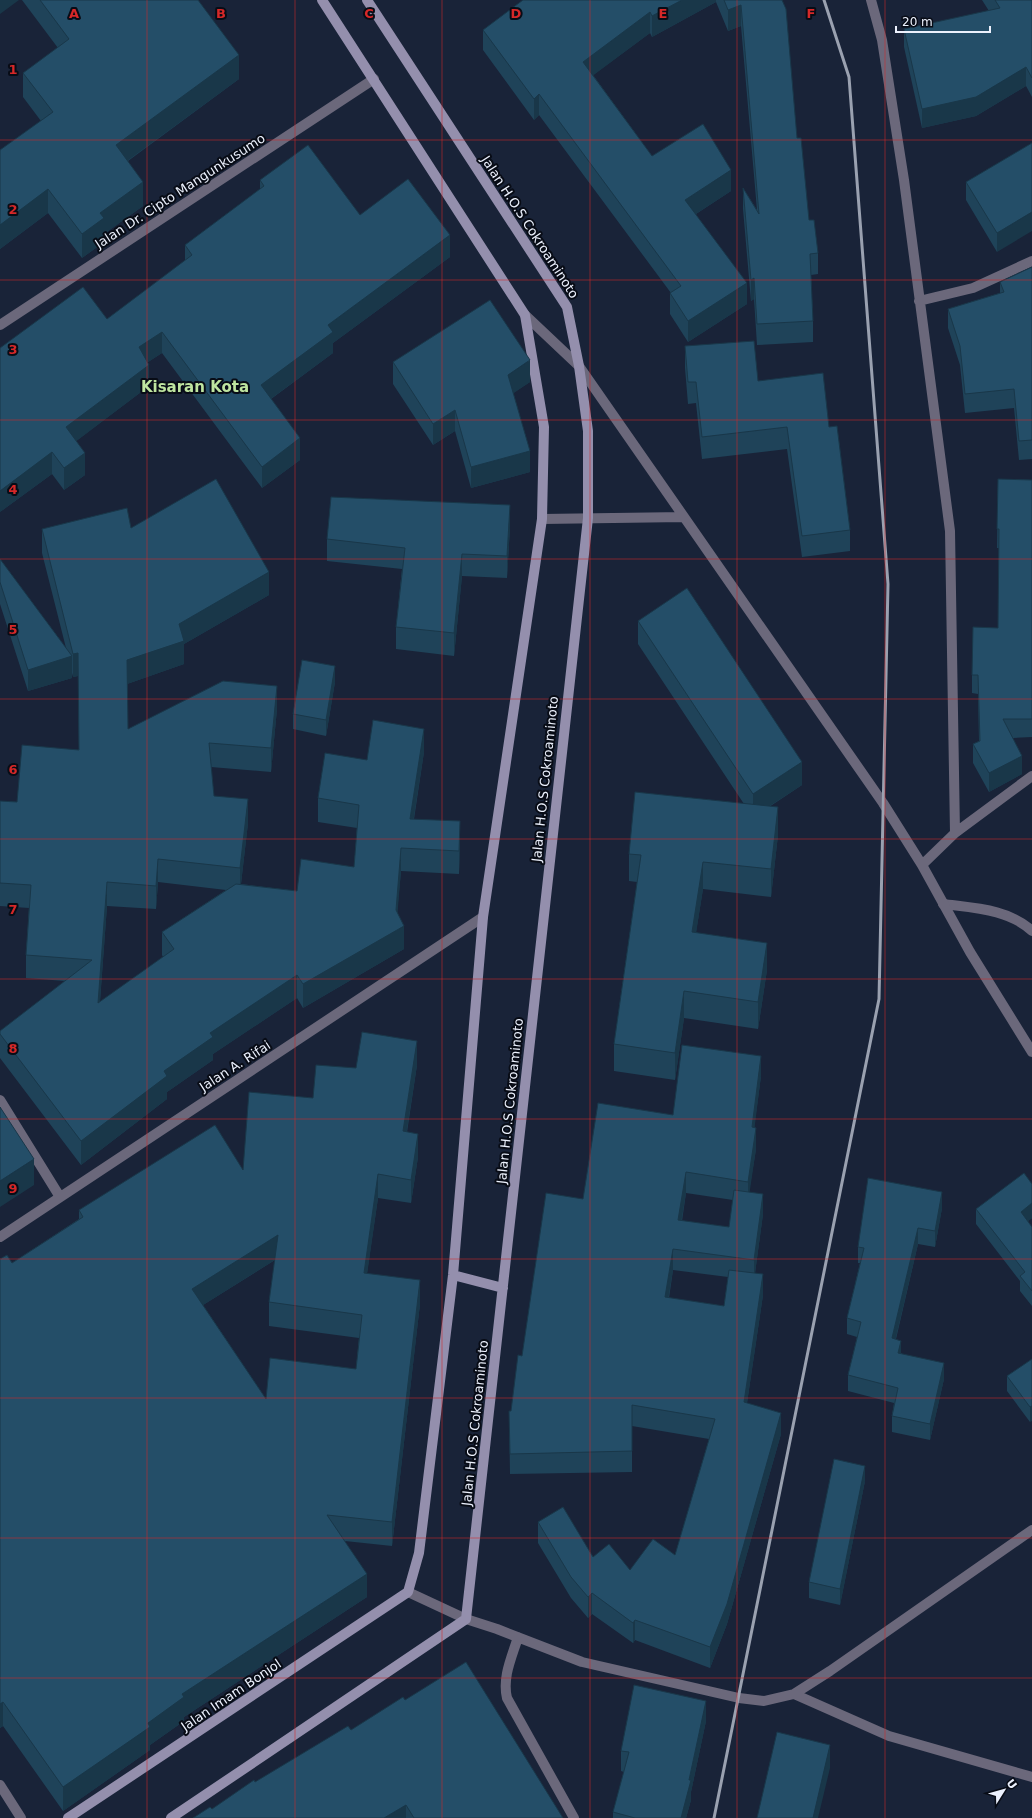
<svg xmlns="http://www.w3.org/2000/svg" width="1032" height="1818" viewBox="0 0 1032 1818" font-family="'DejaVu Sans',sans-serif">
	<rect width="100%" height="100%" fill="#192338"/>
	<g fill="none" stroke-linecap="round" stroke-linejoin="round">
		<path stroke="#6b687b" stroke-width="10" d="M 943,904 C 973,908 1009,909 1032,931"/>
		<path stroke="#6b687b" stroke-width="10" d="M 871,0 L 882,40 L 904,180 L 950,531 L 955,833
			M 919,301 L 973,288 L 1032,261
			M 525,315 L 579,366 L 883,803 L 922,865 L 970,952 L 1032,1052
			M 0,325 L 374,79
			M 542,519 L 684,517
			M 922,865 L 955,833 L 1032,776
			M 0,1100 L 60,1197
			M 0,1237 L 483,917
			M 408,1592 L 466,1619 L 497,1629 L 582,1662 L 739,1698 L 764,1701 L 794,1694 L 830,1671 L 1032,1530
			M 518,1637 C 512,1657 502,1677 507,1698 L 574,1818
			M 794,1694 L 889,1736 L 1032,1777
			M 0,1785 L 21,1818"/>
		<path stroke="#948fad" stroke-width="10" d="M 453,1275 L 503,1288
			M 68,1818 L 408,1592 L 419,1553 L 453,1275 L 483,917 L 542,519 L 544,427 L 525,315 L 322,0
			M 171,1818 L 466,1619 L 588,518 L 588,431 L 579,366 L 567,307 L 367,0"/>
		<path stroke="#9aa1b0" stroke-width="3" d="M 714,1818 L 879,999 L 888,584 L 849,77 L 824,0"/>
	</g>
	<path fill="#1f4359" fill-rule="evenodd" d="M 22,0 L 198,0 L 239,79 L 128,161 L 143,206 L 104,234 L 104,242 L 82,258 L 48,213 L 0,249 L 0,150 L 41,121 L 23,97 L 23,73 L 58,48 Z
		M 523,0 L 782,0 L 797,138 L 809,220 L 818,253 L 818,274 L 811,275 L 813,321 L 813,342 L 757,345 L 754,299 L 751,301 L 743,209 L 743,188 L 757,210 L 741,26 L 728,31 L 716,2 L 652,37 L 650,33 L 593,75 L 652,156 L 731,191 L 696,214 L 747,304 L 688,342 L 670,314 L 670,293 L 671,293 L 539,115 L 534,120 L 483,50 L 483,30 Z
		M 982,0 L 1032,0 L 1032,97 L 1026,86 L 976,116 L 922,128 L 904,47 L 904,29 L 989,11 Z
		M 1032,143 L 997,252 L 966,200 L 966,182 Z
		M 260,180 L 360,215 L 450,257 L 333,343 L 333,353 L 271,399 L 300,460 L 262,488 L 162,353 L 148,362 L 149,386 L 76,441 L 85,475 L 64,490 L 52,474 L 0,512 L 107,319 L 185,261 L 185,245 L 260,189 Z
		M 1032,267 L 1032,459 L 1019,460 L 1014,408 L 965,413 L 960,365 L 948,328 L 948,309 L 1000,293 L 1000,282 Z
		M 685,346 L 758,381 L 829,427 L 850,530 L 850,551 L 802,557 L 787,449 L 702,459 L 696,403 L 688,404 L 685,368 Z
		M 393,362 L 530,382 L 513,393 L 530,472 L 471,488 L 455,431 L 433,445 L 393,384 Z
		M 998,479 L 1032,480 L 1032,737 L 1013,738 L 1022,774 L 989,792 L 973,763 L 973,744 L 979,741 L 978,694 L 972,693 L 972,675 L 998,628 L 999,548 L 997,548 Z
		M 510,527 L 507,578 L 462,576 L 454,656 L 396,649 L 396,627 L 402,569 L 327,561 L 327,539 Z
		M 131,528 L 269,595 L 184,644 L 184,664 L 127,684 L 128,729 L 277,709 L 271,772 L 211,767 L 214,796 L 248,823 L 241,884 L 297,891 L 354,867 L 357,828 L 318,822 L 318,798 L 367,760 L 424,752 L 414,819 L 460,845 L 459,874 L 401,871 L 397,913 L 404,949 L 303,1008 L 297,998 L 213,1054 L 213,1060 L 167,1092 L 167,1099 L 81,1165 L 0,1058 L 0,1031 L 65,981 L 26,978 L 26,955 L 29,908 L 0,906 L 0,801 L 17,802 L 79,749 L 78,676 L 73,677 L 72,673 L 72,678 L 28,691 L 0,604 L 0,559 L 66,648 L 42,553 L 42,529 ZM 158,882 L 226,890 L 162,932 L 162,955 L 163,957 L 100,1002 L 107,906 L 156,909 Z
		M 638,621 L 802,785 L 769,807 L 778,835 L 771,897 L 703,889 L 696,932 L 767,970 L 758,1029 L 684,1018 L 675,1080 L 614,1071 L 614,1044 L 637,882 L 629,881 L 629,854 L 744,804 L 638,644 Z
		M 335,682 L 326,736 L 293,729 L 293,714 Z
		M 417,1065 L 407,1132 L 418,1157 L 411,1203 L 378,1198 L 367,1273 L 420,1304 L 392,1546 L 345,1541 L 367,1597 L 184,1717 L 184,1721 L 150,1745 L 150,1750 L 63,1811 L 3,1726 L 0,1728 L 0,1259 L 12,1263 L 79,1219 L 79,1210 L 243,1170 L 313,1098 L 356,1068 ZM 275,1260 L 269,1302 L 269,1326 L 359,1338 L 356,1369 L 266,1399 L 203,1305 Z
		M 761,1076 L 754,1128 L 756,1149 L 749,1192 L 763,1214 L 755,1273 L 763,1295 L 747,1403 L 781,1434 L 727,1624 L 710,1668 L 635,1640 L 633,1643 L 592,1614 L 588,1618 L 571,1598 L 538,1543 L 538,1522 L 593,1557 L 630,1570 L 675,1555 L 709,1439 L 632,1426 L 632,1472 L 510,1474 L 509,1411 L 511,1411 L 522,1356 L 583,1199 L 673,1115 ZM 686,1193 L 733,1200 L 729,1227 L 682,1221 ZM 673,1270 L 728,1277 L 724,1306 L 669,1298 Z
		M 1032,1184 L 1032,1218 L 1028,1221 L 1032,1227 L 1032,1306 L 1020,1291 L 1020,1281 L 976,1224 L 976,1209 Z
		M 942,1208 L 935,1247 L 918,1244 L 896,1339 L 901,1353 L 944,1379 L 930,1440 L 892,1432 L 892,1416 L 894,1403 L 848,1391 L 848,1375 L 857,1337 L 847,1334 L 847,1318 L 860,1263 L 858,1263 L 858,1247 Z
		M 1032,1359 L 1030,1422 L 1007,1391 L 1007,1376 Z
		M 865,1481 L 840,1605 L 809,1598 L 809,1582 Z
		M 405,1700 L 563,1818 L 193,1818 L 212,1809 L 255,1782 L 351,1730 Z
		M 706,1721 L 691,1792 L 691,1800 L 686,1818 L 613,1818 L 613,1812 L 624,1772 L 621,1771 L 621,1751 Z"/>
	<path fill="#193749" d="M 0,0 L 19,0 L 0,14 Z
		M 682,0 L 716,0 L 716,2 L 652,37 L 652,16 Z
		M 741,5 L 741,26 L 728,31 L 728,10 Z
		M 650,12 L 650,33 L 583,83 L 583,62 Z
		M 239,55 L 239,79 L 116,169 L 116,145 Z
		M 1026,67 L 1026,86 L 976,116 L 922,128 L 922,109 Z
		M 539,94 L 539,115 L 534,120 L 534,99 Z
		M 731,170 L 731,191 L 685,221 L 685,200 Z
		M 143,182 L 143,206 L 104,234 L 104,242 L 82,258 L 82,234 L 100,213 Z
		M 48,189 L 48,213 L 0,249 L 0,225 Z
		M 1032,212 L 1032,231 L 997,252 L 997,233 Z
		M 450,235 L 450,257 L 333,343 L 333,353 L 261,406 L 261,385 L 328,325 Z
		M 754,278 L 754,299 L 751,301 L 751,280 Z
		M 747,283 L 747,304 L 688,342 L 688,321 Z
		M 162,332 L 162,353 L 139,368 L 139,347 Z
		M 530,360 L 530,382 L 508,397 L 508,375 Z
		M 149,365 L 149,386 L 66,449 L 66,427 Z
		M 455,410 L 455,431 L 433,445 L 433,424 Z
		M 300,438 L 300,460 L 262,488 L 262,467 Z
		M 530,451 L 530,472 L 471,488 L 471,467 Z
		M 52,452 L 52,474 L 0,512 L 0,491 Z
		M 85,453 L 85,475 L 64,490 L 64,468 Z
		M 510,505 L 510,527 L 507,578 L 507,556 Z
		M 462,554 L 462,576 L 454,656 L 454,633 Z
		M 269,572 L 269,595 L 184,644 L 184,664 L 127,684 L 127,660 L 179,624 Z
		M 78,653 L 78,676 L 73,677 L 73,654 Z
		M 72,656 L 72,678 L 28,691 L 28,670 Z
		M 335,666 L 335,682 L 326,736 L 326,720 Z
		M 277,686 L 277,709 L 271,772 L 271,748 Z
		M 424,729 L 424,752 L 410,842 L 410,819 Z
		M 1022,756 L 1022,774 L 989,792 L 989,773 Z
		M 802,762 L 802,785 L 753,817 L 753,794 Z
		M 248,799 L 248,823 L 240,892 L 240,868 Z
		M 778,807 L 778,835 L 771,897 L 771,869 Z
		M 460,821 L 460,845 L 459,874 L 459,851 Z
		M 401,848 L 401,871 L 396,931 L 404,926 L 404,949 L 303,1008 L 303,984 L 396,910 Z
		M 158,859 L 158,882 L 156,909 L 156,886 Z
		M 703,862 L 703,889 L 692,959 L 692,932 Z
		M 107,882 L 107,906 L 98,1026 L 98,1003 Z
		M 767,943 L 767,970 L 758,1029 L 758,1002 Z
		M 297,975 L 297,998 L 213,1054 L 213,1060 L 167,1092 L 167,1099 L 81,1165 L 81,1141 L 164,1071 L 210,1033 Z
		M 684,991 L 684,1018 L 675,1080 L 675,1053 Z
		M 417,1041 L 417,1065 L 403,1155 L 403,1131 Z
		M 761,1056 L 761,1076 L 752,1148 L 752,1127 Z
		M 756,1128 L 756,1149 L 748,1203 L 748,1182 Z
		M 418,1134 L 418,1157 L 411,1203 L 411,1180 Z
		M 34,1159 L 34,1185 L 0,1207 L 0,1181 Z
		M 686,1172 L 686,1193 L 678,1241 L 678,1220 Z
		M 378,1174 L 378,1198 L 364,1296 L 364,1273 Z
		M 942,1192 L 942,1208 L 935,1247 L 935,1231 Z
		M 763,1194 L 763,1214 L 754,1281 L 754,1260 Z
		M 1032,1203 L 1032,1218 L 1021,1227 L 1021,1212 Z
		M 918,1228 L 918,1244 L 892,1354 L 892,1338 Z
		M 278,1235 L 278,1258 L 192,1312 L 192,1289 Z
		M 673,1249 L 673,1270 L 665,1318 L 665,1297 Z
		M 763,1274 L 763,1295 L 744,1423 L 744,1402 Z
		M 420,1280 L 420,1304 L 392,1546 L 392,1522 Z
		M 901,1341 L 901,1357 L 898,1353 Z
		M 944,1363 L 944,1379 L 930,1440 L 930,1424 Z
		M 1032,1406 L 1032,1421 L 1030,1422 L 1030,1407 Z
		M 781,1413 L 781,1434 L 727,1624 L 710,1668 L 710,1647 Z
		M 865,1466 L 865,1481 L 840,1605 L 840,1589 Z
		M 367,1574 L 367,1597 L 184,1717 L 184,1721 L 150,1745 L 150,1750 L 63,1811 L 63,1787 L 148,1723 L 182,1694 Z
		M 592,1593 L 592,1614 L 588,1618 L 588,1597 Z
		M 635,1620 L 635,1640 L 633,1643 L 633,1623 Z
		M 706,1701 L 706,1721 L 691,1792 L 691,1800 L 686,1818 L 681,1818 Z
		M 3,1702 L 3,1726 L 0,1728 L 0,1704 Z
		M 830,1745 L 830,1768 L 818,1818 L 813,1818 Z
		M 406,1805 L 406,1818 L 384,1818 Z"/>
	<path fill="#244e68" stroke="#193749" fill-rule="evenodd" d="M 40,0 L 198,0 L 239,55 L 116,145 L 143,182 L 100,213 L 104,218 L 82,234 L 48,189 L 0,225 L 0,150 L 53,112 L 23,73 L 69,39 Z
		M 523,0 L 682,0 L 652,16 L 650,12 L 583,62 L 652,156 L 703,124 L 731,170 L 685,200 L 747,283 L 688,321 L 670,293 L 681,286 L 539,94 L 534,99 L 483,30 Z
		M 724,0 L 782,0 L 786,9 L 797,138 L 801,138 L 809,220 L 814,220 L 818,253 L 810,254 L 813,321 L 757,324 L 754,278 L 751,280 L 743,188 L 759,214 L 741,5 L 728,10 Z
		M 995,0 L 1032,0 L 1032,78 L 1026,67 L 976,97 L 922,109 L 904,29 L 1000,8 Z
		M 1032,143 L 1032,212 L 997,233 L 966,182 Z
		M 308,145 L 360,215 L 408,179 L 450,235 L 328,325 L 333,332 L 261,385 L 300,438 L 262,467 L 162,332 L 139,347 L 149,365 L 66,427 L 85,453 L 64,468 L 52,452 L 0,491 L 0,348 L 83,287 L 107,319 L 192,255 L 185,245 L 264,186 L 260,180 Z
		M 1032,267 L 1032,440 L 1019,441 L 1014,389 L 965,394 L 960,346 L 948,309 L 1004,292 L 1000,282 Z
		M 490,300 L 530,360 L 508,375 L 530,451 L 471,467 L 455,410 L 433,424 L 393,362 Z
		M 754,341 L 758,381 L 823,373 L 829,427 L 837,426 L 850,530 L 802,536 L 787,427 L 702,437 L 696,382 L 688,382 L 685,346 Z
		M 216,479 L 269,572 L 179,624 L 184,641 L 127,660 L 128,729 L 223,681 L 277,686 L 271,748 L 209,743 L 214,796 L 248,799 L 240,868 L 158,859 L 156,886 L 107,882 L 98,1003 L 174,949 L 162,932 L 236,884 L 297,891 L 301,859 L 354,867 L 359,805 L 318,798 L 325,753 L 367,760 L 373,720 L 424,729 L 410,819 L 460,821 L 459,851 L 401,848 L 396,910 L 404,926 L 303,984 L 297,975 L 210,1033 L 213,1037 L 164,1071 L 167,1076 L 81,1141 L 0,1034 L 0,1031 L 92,960 L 26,955 L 31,885 L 0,883 L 0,801 L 17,802 L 22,745 L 79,750 L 78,653 L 73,654 L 42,529 L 127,508 L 131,528 Z
		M 998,479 L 1032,480 L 1032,719 L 1003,719 L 1022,756 L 989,773 L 973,744 L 980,741 L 978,675 L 972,675 L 973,627 L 998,628 L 999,529 L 997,529 Z
		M 331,497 L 510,505 L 507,556 L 462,554 L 454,633 L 396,627 L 405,548 L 327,539 Z
		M 0,559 L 72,656 L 28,670 L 0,582 Z
		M 687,588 L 802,762 L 753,794 L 638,621 Z
		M 302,660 L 335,666 L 326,720 L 293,714 Z
		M 635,792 L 778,807 L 771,869 L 703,862 L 692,932 L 767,943 L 758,1002 L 684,991 L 675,1053 L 614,1044 L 641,855 L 629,854 Z
		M 362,1032 L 417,1041 L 403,1131 L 418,1134 L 411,1180 L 378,1174 L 364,1273 L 420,1280 L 392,1522 L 327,1515 L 367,1574 L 182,1694 L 184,1697 L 148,1723 L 150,1727 L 63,1787 L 3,1702 L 0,1704 L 0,1259 L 7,1255 L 12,1263 L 83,1217 L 79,1210 L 215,1125 L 243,1170 L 249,1092 L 313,1098 L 316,1065 L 356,1068 ZM 278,1235 L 269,1302 L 362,1315 L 356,1369 L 270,1358 L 266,1399 L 192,1289 Z
		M 682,1045 L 761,1056 L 752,1127 L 756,1128 L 748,1182 L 686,1172 L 678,1220 L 729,1227 L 734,1190 L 763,1194 L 754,1260 L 673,1249 L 665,1297 L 724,1306 L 729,1270 L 763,1274 L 744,1402 L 781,1413 L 727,1604 L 710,1647 L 635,1620 L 633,1623 L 592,1593 L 588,1597 L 571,1577 L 538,1522 L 563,1507 L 593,1557 L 609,1544 L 630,1570 L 653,1539 L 675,1555 L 715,1419 L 632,1405 L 632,1451 L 510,1454 L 509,1411 L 511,1411 L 518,1355 L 522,1356 L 546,1193 L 583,1199 L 598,1103 L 673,1115 Z
		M 0,1107 L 34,1159 L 0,1181 Z
		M 1024,1173 L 1032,1184 L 1032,1203 L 1021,1212 L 1032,1227 L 1032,1291 L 1020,1276 L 1025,1272 L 976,1209 Z
		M 868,1178 L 942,1192 L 935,1231 L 918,1228 L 892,1338 L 901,1341 L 898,1353 L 944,1363 L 930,1424 L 892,1416 L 898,1388 L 848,1375 L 861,1322 L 847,1318 L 864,1248 L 858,1247 Z
		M 1032,1359 L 1032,1406 L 1030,1407 L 1007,1376 Z
		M 834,1459 L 865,1466 L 840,1589 L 809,1582 Z
		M 466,1662 L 563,1818 L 414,1818 L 406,1805 L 384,1818 L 193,1818 L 210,1807 L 212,1809 L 254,1780 L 255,1782 L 348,1726 L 351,1730 L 403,1697 L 405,1700 Z
		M 634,1685 L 706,1701 L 689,1780 L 691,1780 L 681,1818 L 635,1818 L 613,1812 L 629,1752 L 621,1751 Z
		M 777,1732 L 830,1745 L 813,1818 L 757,1818 Z"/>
	<path fill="none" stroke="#d62828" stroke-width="1" stroke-opacity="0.55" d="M 147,0 L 147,1818M 295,0 L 295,1818M 442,0 L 442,1818M 590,0 L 590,1818M 737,0 L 737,1818M 885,0 L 885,1818M 0,140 L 1032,140M 0,280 L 1032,280M 0,420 L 1032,420M 0,559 L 1032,559M 0,699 L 1032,699M 0,839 L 1032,839M 0,979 L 1032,979M 0,1119 L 1032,1119M 0,1259 L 1032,1259M 0,1398 L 1032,1398M 0,1538 L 1032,1538M 0,1678 L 1032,1678"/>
	<g text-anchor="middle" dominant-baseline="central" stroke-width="4" stroke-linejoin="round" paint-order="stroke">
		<g font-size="13" fill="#ecf1fd" stroke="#080c16">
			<text transform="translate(180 191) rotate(-33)">Jalan Dr. Cipto Mangunkusumo</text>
			<text transform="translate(530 227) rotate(57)">Jalan H.O.S Cokroaminoto</text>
			<text transform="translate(545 779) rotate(-84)">Jalan H.O.S Cokroaminoto</text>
			<text transform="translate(235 1066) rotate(-33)">Jalan A. Rifai</text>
			<text transform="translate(510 1101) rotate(-84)">Jalan H.O.S Cokroaminoto</text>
			<text transform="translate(475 1423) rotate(-84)">Jalan H.O.S Cokroaminoto</text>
			<text transform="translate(231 1695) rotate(-34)">Jalan Imam Bonjol</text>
		</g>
		<g font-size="15" font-weight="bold" fill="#bfe5a0" stroke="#080c16">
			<text x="195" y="387">Kisaran Kota</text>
		</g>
	</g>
	<g font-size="13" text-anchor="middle" font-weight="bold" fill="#d62828" stroke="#080c16" stroke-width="4" stroke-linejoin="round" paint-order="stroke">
		<text x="74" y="18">A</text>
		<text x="221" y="18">B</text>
		<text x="369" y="18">C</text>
		<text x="516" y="18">D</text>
		<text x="663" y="18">E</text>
		<text x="811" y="18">F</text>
		<text x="13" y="74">1</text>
		<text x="13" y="214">2</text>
		<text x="13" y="354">3</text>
		<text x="13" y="494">4</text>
		<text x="13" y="634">5</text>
		<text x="13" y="774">6</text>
		<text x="13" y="914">7</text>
		<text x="13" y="1053">8</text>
		<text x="13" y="1193">9</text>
	</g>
	<g transform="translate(1004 1790) rotate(53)" stroke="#080c16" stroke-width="3" paint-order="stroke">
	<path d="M0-3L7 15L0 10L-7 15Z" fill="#ecf1fd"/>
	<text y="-6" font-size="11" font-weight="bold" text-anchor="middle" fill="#ecf1fd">U</text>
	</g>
	<path d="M896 26v6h94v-6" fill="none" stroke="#ecf1fd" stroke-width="2"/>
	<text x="902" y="26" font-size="12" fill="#ecf1fd" stroke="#080c16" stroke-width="3" paint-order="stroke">20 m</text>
</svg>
